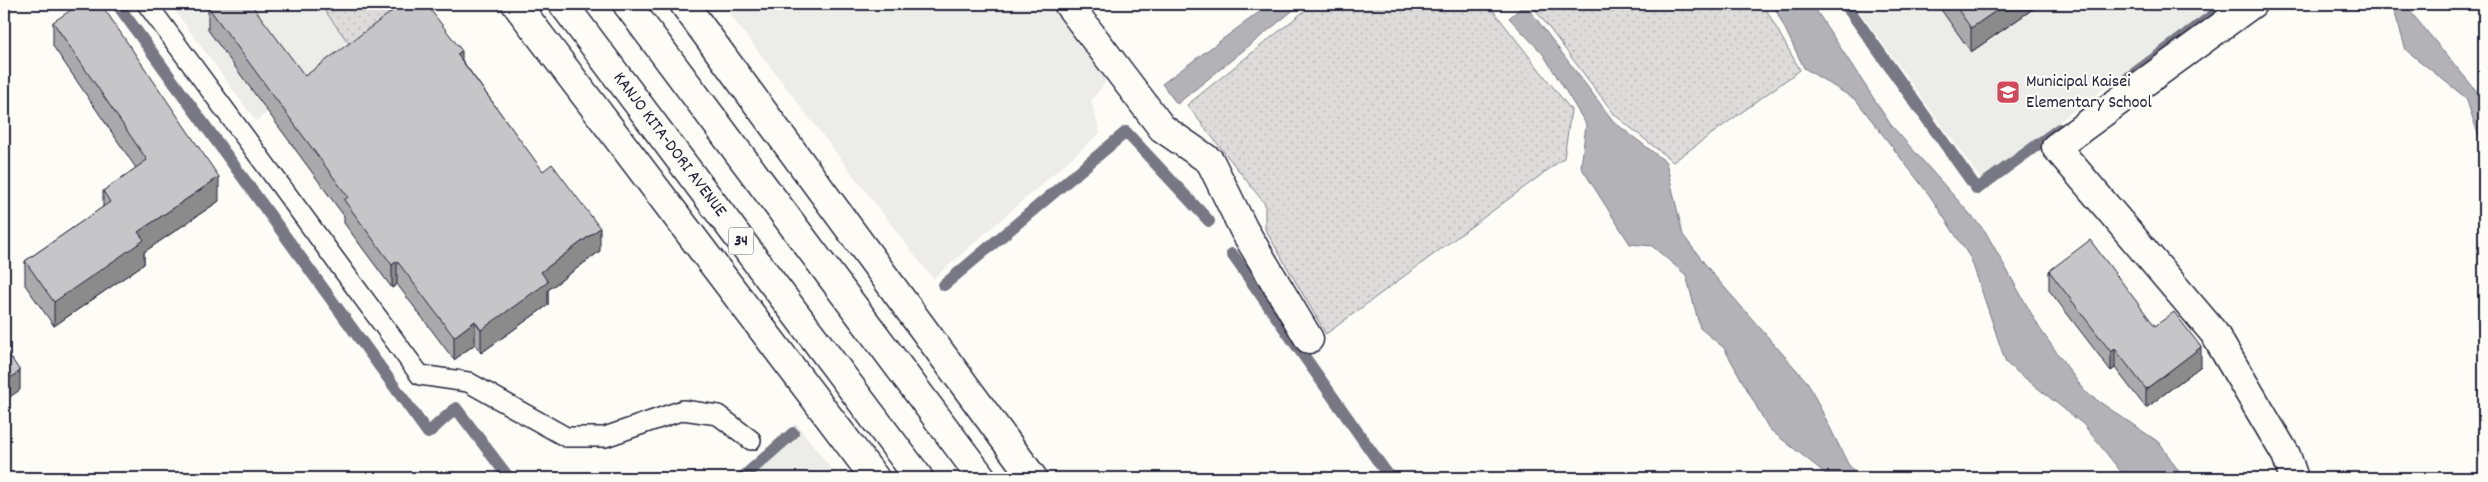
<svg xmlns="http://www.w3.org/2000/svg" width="2488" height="482" viewBox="0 0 2488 482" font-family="Dekko,sans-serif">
	<defs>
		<pattern id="grass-dots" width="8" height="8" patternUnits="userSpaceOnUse" patternTransform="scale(1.25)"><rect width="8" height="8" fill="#dddcdb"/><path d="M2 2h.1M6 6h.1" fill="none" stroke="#bdbcbd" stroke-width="1.8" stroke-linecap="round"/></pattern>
	</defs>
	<rect width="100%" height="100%" fill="#fdfcf7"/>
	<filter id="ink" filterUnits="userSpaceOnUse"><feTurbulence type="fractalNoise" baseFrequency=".02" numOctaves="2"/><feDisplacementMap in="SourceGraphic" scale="10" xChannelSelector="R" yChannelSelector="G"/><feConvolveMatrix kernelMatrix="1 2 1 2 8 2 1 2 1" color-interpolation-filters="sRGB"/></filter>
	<g filter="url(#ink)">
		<path fill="#ecece9" d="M 170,4 L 320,4 L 353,49 L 256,121 Z
			M 722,4 L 1054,4 L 1109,77 L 1091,101 L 1100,133 L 933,279 Z
			M 1854,4 L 2218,4 L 1981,179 Z
			M 796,423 L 838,478 L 737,478 Z"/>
		<path fill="url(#grass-dots)" stroke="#807f8b" d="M 320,4 L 413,4 L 353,49 Z
			M 1313,4 L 1488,4 L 1571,110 L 1564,158 L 1326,334 L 1265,229 L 1265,204 L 1187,105 Z
			M 1531,4 L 1763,4 L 1800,70 L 1673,162 L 1615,115 Z"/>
		<path fill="#b2b2b7" stroke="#787885" d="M 1270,4 L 1301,4 L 1177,104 L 1162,84 Z
			M 1525,4 L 1614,122 L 1666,162 L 1683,235 L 1712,273 L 1808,383 L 1848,464 L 1860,478 L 1827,478 L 1825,473 L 1769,429 L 1724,348 L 1700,328 L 1686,275 L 1652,246 L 1630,244 L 1581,167 L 1586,124 L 1543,54 L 1509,18 Z
			M 1773,4 L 1812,4 L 1891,125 L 1985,231 L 2040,329 L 2085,392 L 2160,443 L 2183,478 L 2126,478 L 2083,424 L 2006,363 L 1971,259 L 1930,196 L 1856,100 L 1804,68 Z
			M 2392,4 L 2404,4 L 2484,100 L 2484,152 L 2466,98 L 2406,50 Z"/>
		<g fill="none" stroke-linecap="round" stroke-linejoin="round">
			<path stroke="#787885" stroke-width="12" d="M 117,4 L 428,433 L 456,408 L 509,478
				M 1845,4 L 1977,189 L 2059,129
				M 2128,78 L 2228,4
				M 1232,254 L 1390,478
				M 944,285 L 1126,132 L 1209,221
				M 742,478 L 793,433"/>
			<g stroke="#22223b" stroke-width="22">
				<path id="service" d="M 147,4 L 420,375 L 468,382 L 566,437 L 605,437 L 683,410 L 718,415 L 751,440"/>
			</g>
			<g stroke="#22223b" stroke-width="31">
				<path id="minor" d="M 1068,4 L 1162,128 L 1210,161 L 1244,230 L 1309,339
					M 2252,4 L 2056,147 L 2214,333 L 2286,455 L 2294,478"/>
			</g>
			<g stroke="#22223b" stroke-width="31">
				<path id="trunk" d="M 516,4 L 875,478
					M 563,4 L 919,478
					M 627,4 L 982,478
					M 684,4 L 1033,478"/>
			</g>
			<use href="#service" stroke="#fdfcf7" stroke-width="19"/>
			<use href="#minor" stroke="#fdfcf7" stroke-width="28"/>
			<use href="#trunk" stroke="#fdfcf7" stroke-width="28"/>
		</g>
		<path fill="#aaaaac" stroke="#22223b" d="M 1937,4 L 2040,4 L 1971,52 Z
			M 208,7 L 305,76 L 462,60 L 600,251 L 548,290 L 548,305 L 481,353 L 475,344 L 454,360 L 397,284 L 392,288 L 344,223 L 344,216 L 208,30 Z
			M 53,22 L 219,201 L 144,252 L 144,264 L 54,326 L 25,285 L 25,261 L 103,207 L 103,191 L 136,168 L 53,46 Z
			M 2049,271 L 2155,326 L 2201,366 L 2146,408 L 2115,368 L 2111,371 L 2049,290 Z"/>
		<path fill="#8b8b8c" stroke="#22223b" d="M 2006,4 L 2040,4 L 1971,52 L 1971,28 Z
			M 462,51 L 462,74 L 457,54 Z
			M 219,177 L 219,201 L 144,252 L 144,264 L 54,326 L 54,302 L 138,232 Z
			M 600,228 L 600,251 L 548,290 L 548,305 L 481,353 L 481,330 L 541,272 Z
			M 397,261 L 397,284 L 392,288 L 392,265 Z
			M 475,321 L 475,344 L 454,360 L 454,337 Z
			M 2201,347 L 2201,366 L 2146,408 L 2146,389 Z
			M 2115,349 L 2115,368 L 2111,371 L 2111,352 Z
			M 20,371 L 20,390 L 4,401 L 4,382 Z"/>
		<path fill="#c6c6c8" stroke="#22223b" d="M 80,4 L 101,4 L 219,177 L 138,232 L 144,240 L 54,302 L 25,261 L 110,202 L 103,191 L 147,160 L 53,22 Z
			M 214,4 L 251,4 L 305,76 L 402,4 L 426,4 L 462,51 L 457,54 L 543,171 L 552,164 L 600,228 L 541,272 L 548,282 L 481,330 L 475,321 L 454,337 L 397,261 L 392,265 L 344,200 L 348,197 L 208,7 Z
			M 1954,4 L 2006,4 L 1971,28 Z
			M 2090,240 L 2155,326 L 2174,312 L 2201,347 L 2146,389 L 2115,349 L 2111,352 L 2049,271 Z
			M 4,347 L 20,371 L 4,382 Z"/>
	</g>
	<defs>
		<g id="school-square" transform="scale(1.25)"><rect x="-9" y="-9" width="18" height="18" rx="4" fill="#d1495b" stroke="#fdfcf7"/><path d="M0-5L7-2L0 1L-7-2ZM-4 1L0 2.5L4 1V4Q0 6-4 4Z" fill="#fff"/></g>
	</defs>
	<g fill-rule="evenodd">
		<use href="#school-square" x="2008" y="92"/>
	</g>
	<g text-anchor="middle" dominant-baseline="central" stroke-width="4.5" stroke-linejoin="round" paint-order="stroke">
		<rect fill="#fdfcf7" stroke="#646373" stroke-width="1" x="728.5" y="227.5" width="25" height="27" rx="4"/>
		<g font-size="16" font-weight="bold" fill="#22223b">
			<text x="741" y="241">34</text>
		</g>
		<g font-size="18" fill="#22223b" stroke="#fdfcf7" text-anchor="start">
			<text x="2026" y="82">Municipal Kaisei<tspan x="2026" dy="21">Elementary School</tspan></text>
		</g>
		<g font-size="18" fill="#22223b" stroke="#fdfcf7">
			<text transform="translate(669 145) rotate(53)">KANJO KITA-DORI AVENUE</text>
		</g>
	</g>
	<rect width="2488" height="482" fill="none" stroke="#fdfcf7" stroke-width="20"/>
	<rect x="10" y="10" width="2468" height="462" fill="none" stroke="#22223b" stroke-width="2" filter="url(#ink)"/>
</svg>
